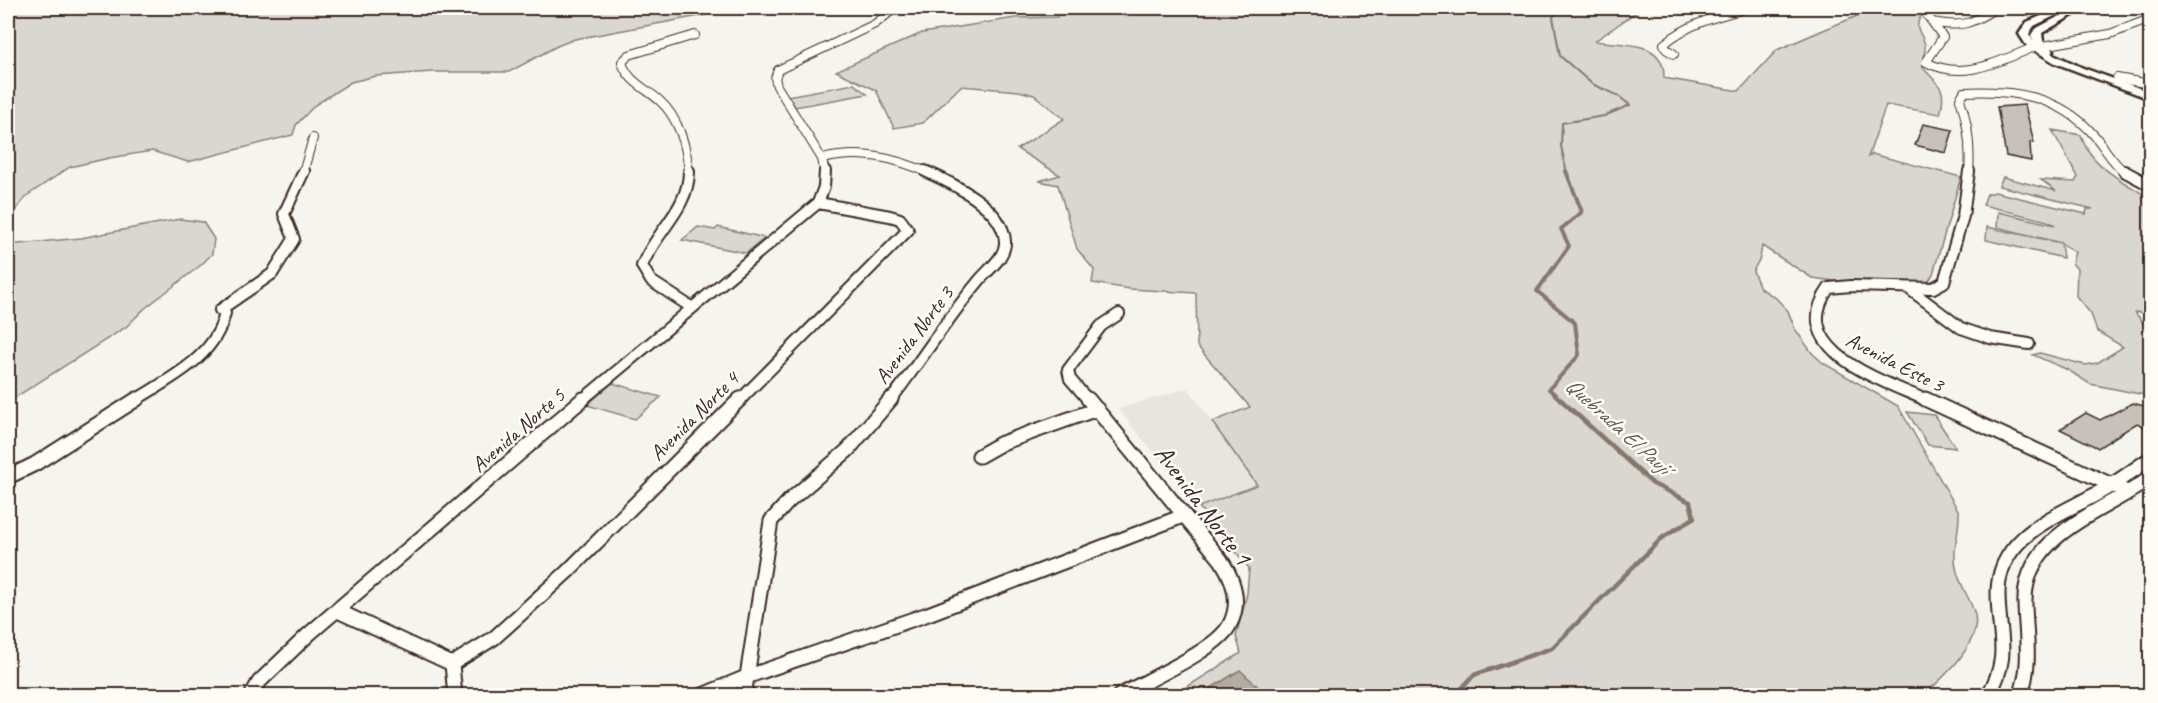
<svg xmlns="http://www.w3.org/2000/svg" width="2158" height="703" viewBox="0 0 2158 703" font-family="Caveat,sans-serif">
	<rect width="100%" height="100%" fill="#f5f4ee"/>
	<filter id="ink" filterUnits="userSpaceOnUse"><feTurbulence type="fractalNoise" baseFrequency=".0167" numOctaves="2"/><feDisplacementMap in="SourceGraphic" scale="12" xChannelSelector="R" yChannelSelector="G"/><feConvolveMatrix kernelMatrix="1 2 1 2 8 2 1 2 1" color-interpolation-filters="sRGB"/></filter>
	<g filter="url(#ink)">
		<path fill="#e7e5df" d="M 1188,388 L 1257,485 L 1199,507 L 1118,409 Z"/>
		<path fill="#dad6d0" stroke="#8a8077" stroke-width="1.5" d="M 8,8 L 743,8 L 575,39 L 557,46 L 509,72 L 432,72 L 376,76 L 351,82 L 315,105 L 296,125 L 293,135 L 188,162 L 152,151 L 109,158 L 70,167 L 28,195 L 8,219 Z
			M 1056,8 L 1642,8 L 1595,41 C 1624,46 1665,39 1664,78 L 1739,91 L 1777,50 L 1835,25 L 1877,8 L 1900,8 L 1923,13 C 1910,30 1925,34 1925,47 C 1925,54 1923,61 1923,68 C 1940,86 1947,88 1940,114 L 1886,105 L 1868,157 L 1872,154 L 1961,177 L 1933,274 L 1927,284 L 1842,282 L 1812,278 L 1762,246 L 1760,258 L 1753,271 L 1760,288 L 1776,298 L 1788,311 L 1795,329 L 1812,353 L 1823,363 L 1898,406 L 1959,512 C 1960,532 1951,551 1957,572 C 1961,587 1971,600 1975,615 C 1981,644 1943,678 1924,695 L 1174,695 L 1241,653 L 1236,636 L 1247,594 L 1249,568 L 1199,507 L 1257,485 L 1212,422 L 1250,407 L 1197,346 L 1196,293 L 1130,289 L 1092,283 L 1094,270 L 1077,249 L 1058,185 L 1039,181 L 1060,175 L 1017,149 L 1064,119 L 1034,95 L 1019,91 L 961,86 L 923,123 L 894,128 L 876,90 L 836,71 L 922,33 L 1015,18 L 1057,17 Z
			M 854,84 L 867,94 L 795,107 L 787,96 Z
			M 2052,130 L 2081,135 C 2089,165 2126,184 2150,198 L 2150,313 L 2135,312 L 2150,333 L 2150,396 L 2090,384 L 2068,370 L 2033,355 L 2040,353 L 2085,365 L 2097,363 L 2123,347 L 2097,331 L 2091,314 L 2076,296 L 2077,269 L 2072,263 L 2075,252 L 2061,243 L 2063,258 L 1986,240 L 1987,227 L 2061,243 L 1997,227 L 1998,212 L 2055,225 L 2047,221 L 1983,205 L 1987,194 L 1995,192 L 2086,214 L 2087,209 L 2093,209 L 1999,186 L 2003,177 L 2056,191 L 2041,180 L 2075,182 L 2078,177 Z
			M 180,219 L 203,222 L 214,239 L 212,254 L 201,265 L 144,309 L 126,327 L 8,402 L 8,245 L 81,238 Z
			M 698,227 L 715,230 L 718,227 L 765,238 L 746,253 L 682,240 Z
			M 612,383 L 661,397 L 635,419 L 587,405 Z
			M 1907,412 L 1934,415 L 1956,448 L 1928,445 Z"/>
		<path fill="#b4aca4" stroke="#84786e" stroke-width="1.5" d="M 1240,670 L 1267,695 L 1200,695 Z"/>
		<g fill="none" stroke-linecap="round" stroke-linejoin="round">
			<path stroke="#84786e" stroke-width="2" d="M 1560,8 L 1553,17 L 1560,56 L 1592,84 L 1617,95 L 1630,105 L 1604,116 L 1562,123 L 1561,146 L 1567,173"/>
			<path stroke="#84786e" stroke-width="4" d="M 1562,401 L 1549,389 L 1579,355 L 1575,323 L 1537,291 L 1569,246 L 1561,229 L 1582,212 L 1566,171"/>
			<path stroke="#84786e" stroke-width="4.5" d="M 1455,696 L 1474,675 L 1552,648 L 1662,538 L 1694,518 L 1690,502 L 1653,484 L 1560,399"/>
		</g>
		<path fill="#c7c1bb" stroke="#3b2a1e" stroke-width="1.5" d="M 2025,105 L 2034,143 L 2030,142 L 2031,161 L 2006,156 L 1997,107 Z
			M 1923,124 L 1953,130 L 1946,153 L 1915,145 Z
			M 2133,403 L 2151,408 L 2151,430 L 2137,423 L 2098,448 L 2060,429 L 2086,413 L 2100,420 Z"/>
		<g fill="none" stroke-linecap="round" stroke-linejoin="round">
			<g stroke="#3b2a1e" stroke-width="10">
				<path id="street-far2" d="M 1929,8 L 1927,15 L 1943,37 L 1926,62 C 1962,81 1998,62 2032,48
					M 1932,22 C 1962,28 1971,24 1996,8
					M 2043,46 L 2110,34 L 2150,19
					M 1674,54 L 1666,49 L 1664,44 C 1689,23 1718,16 1749,8
					M 2117,78 L 2150,84
					M 822,159 L 777,86 L 775,78 L 778,70 L 875,24 L 895,8
					M 303,173 L 313,138
					M 689,173 C 687,148 679,118 660,101 C 647,89 627,81 622,62 L 629,55 L 695,35
					M 825,173 L 822,159 C 860,150 893,157 929,173
					M 1969,173 C 1971,147 1968,123 1960,99 L 1964,92 C 2012,89 2060,96 2093,134 C 2105,147 2111,162 2126,173"/>
			</g>
			<g stroke="#3b2a1e" stroke-width="14">
				<path id="street-far1" d="M 689,171 C 689,209 655,232 642,266 L 651,281 L 691,307
					M 2124,171 L 2150,185
					M 1908,288 L 1961,328 L 1990,338 L 2029,344
					M 134,401 C 170,378 215,358 225,313 L 220,310 L 272,274 L 294,239 L 284,214 L 304,171
					M 581,401 L 818,203 L 824,187 L 825,171
					M 739,401 L 908,230 L 900,219 L 890,216 L 818,203
					M 890,401 C 920,362 946,320 978,282 C 987,270 1006,258 1005,241 C 1003,207 952,183 925,171
					M 1089,401 L 1070,379 L 1068,370 L 1101,326 L 1119,314
					M 1928,401 C 1887,382 1784,351 1829,288 L 1851,286 L 1933,288 L 1944,282 L 1963,216 L 1969,171"/>
			</g>
			<g stroke="#3b2a1e" stroke-width="17">
				<path id="street" d="M 1088,399 L 1221,560 C 1234,580 1242,603 1229,626 C 1215,651 1145,681 1119,696
					M 1925,399 L 2129,493
					M 979,456 L 1002,443 L 1097,409
					M 8,477 L 35,464 L 137,399
					M 338,611 L 452,664
					M 251,696 L 259,682 L 309,634 L 583,399
					M 455,696 L 452,664 L 494,638 L 567,572 L 740,399
					M 700,696 L 746,677 L 928,614 L 1183,516
					M 744,696 L 771,521 L 789,501 L 848,450 L 891,399
					M 1988,696 C 2012,654 1998,637 1998,593 C 1998,535 2058,516 2100,492 C 2117,483 2133,470 2150,459
					M 2020,696 C 2032,665 2026,638 2025,605 C 2022,533 2104,513 2150,478"/>
			</g>
			<g stroke="#3b2a1e" stroke-width="5">
				<path id="secondary" d="M 2060,8 L 2071,8 L 2034,26 L 2029,34 L 2033,41 L 2031,35 L 2035,29 L 2075,8 L 2085,8 L 2042,33 L 2043,41 L 2054,51 L 2051,53 L 2083,68 L 2150,92 L 2150,99 L 2055,63 L 2026,45 L 2019,34 L 2027,22 Z"/>
			</g>
			<use href="#street-far2" stroke="#fdfcf7" stroke-width="8"/>
			<use href="#street-far1" stroke="#fdfcf7" stroke-width="10"/>
			<use href="#street" stroke="#fdfcf7" stroke-width="13"/>
			<use href="#secondary" fill="#fdfcf7" fill-rule="evenodd"/>
		</g>
	</g>
	<g text-anchor="middle" dominant-baseline="central" stroke-width="5" stroke-linejoin="round" paint-order="stroke">
		<g font-size="21" fill="#3b2a1e" stroke="#fdfcf7">
			<text transform="translate(914 335) rotate(-53)">Avenida Norte 3</text>
			<text transform="translate(1895 362) rotate(27)">Avenida Este 3</text>
			<text transform="translate(694 416) rotate(-45)">Avenida Norte 4</text>
			<text transform="translate(518 430) rotate(-41)">Avenida Norte 5</text>
		</g>
		<g font-size="22" font-style="italic" fill="#65584d" stroke="#fdfcf7">
			<text transform="translate(1618 426) rotate(42)">Quebrada El Paují</text>
		</g>
		<g font-size="26" fill="#3b2a1e" stroke="#fdfcf7">
			<text transform="translate(1203 505) rotate(53)">Avenida Norte 1</text>
		</g>
	</g>
	<rect width="2158" height="703" fill="none" stroke="#fdfcf7" stroke-width="30"/>
	<rect x="15" y="15" width="2128" height="673" fill="none" stroke="#3b2a1e" stroke-width="2" filter="url(#ink)"/>
</svg>
